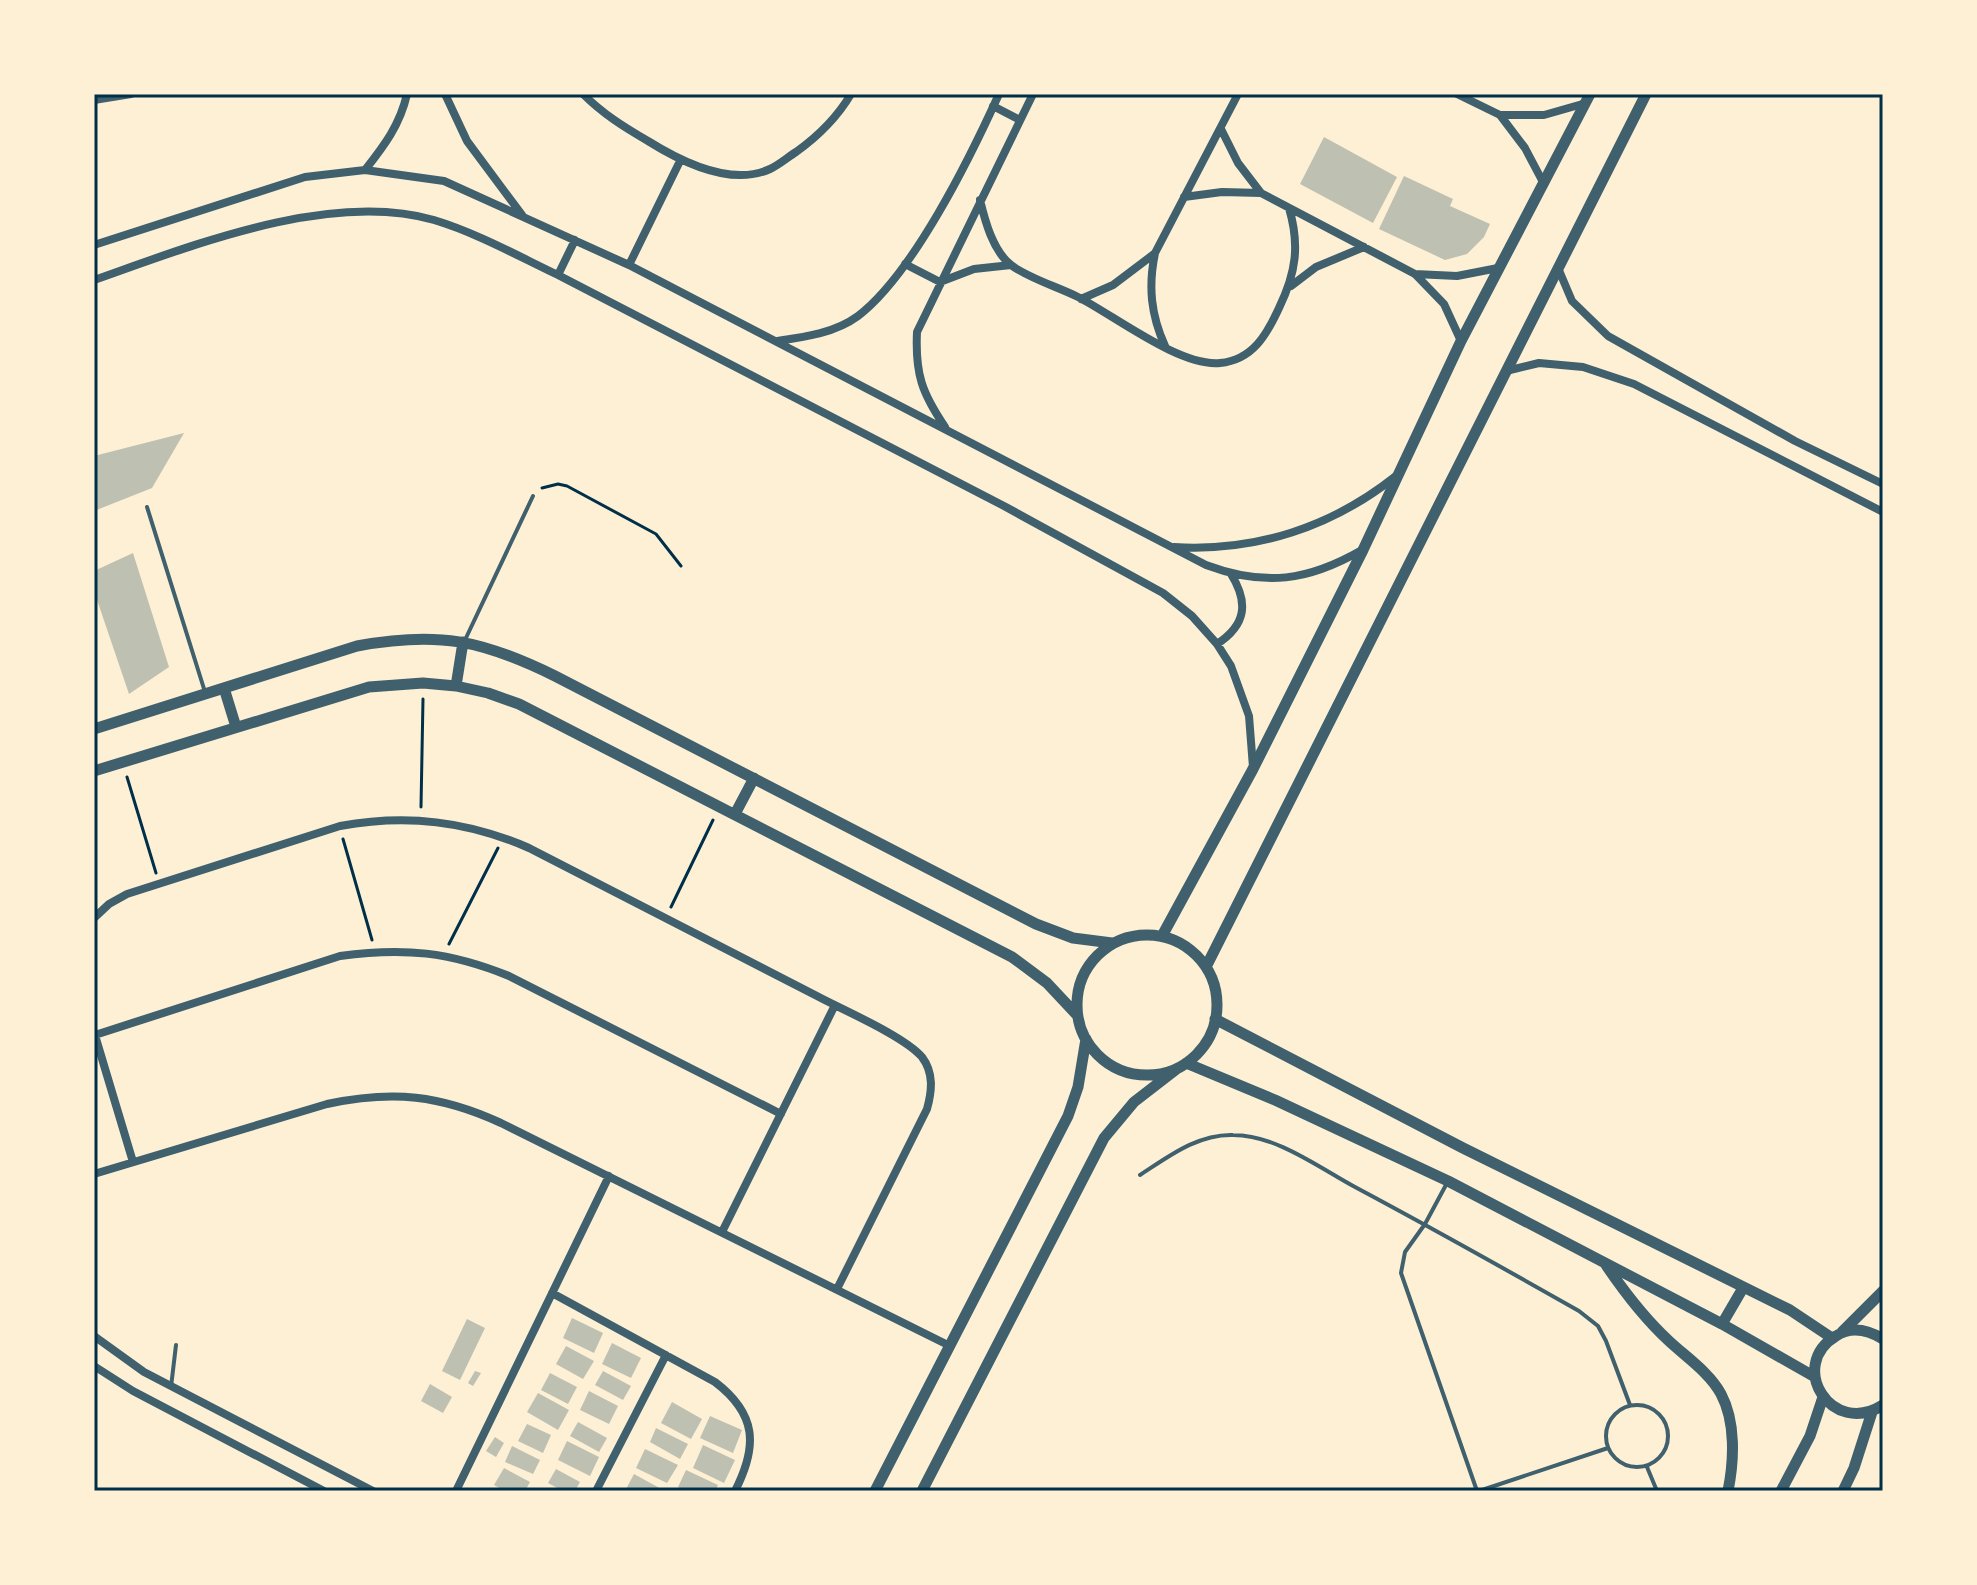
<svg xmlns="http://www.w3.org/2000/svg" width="1977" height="1585" viewBox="0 0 1977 1585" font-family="'PT Sans Narrow',sans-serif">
	<rect width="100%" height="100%" fill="#fdf0d5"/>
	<path fill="#bec0b2" d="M 1324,137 L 1397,177 L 1373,223 L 1300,184 Z
		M 1404,176 L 1453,199 L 1450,206 L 1490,224 L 1484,237 L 1467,254 L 1445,260 L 1379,229 Z
		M 184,433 L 152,488 L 94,511 L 94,456 Z
		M 133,553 L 169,667 L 129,694 L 94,591 L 94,571 Z
		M 572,1318 L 603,1333 L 594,1353 L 563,1338 Z
		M 467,1319 L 485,1328 L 460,1380 L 442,1371 Z
		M 612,1343 L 641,1358 L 631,1378 L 602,1364 Z
		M 566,1346 L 594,1361 L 583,1379 L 556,1364 Z
		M 475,1371 L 481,1373 L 473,1386 L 468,1383 Z
		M 603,1371 L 631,1386 L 623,1400 L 595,1385 Z
		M 550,1373 L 577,1387 L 568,1404 L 541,1390 Z
		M 430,1384 L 452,1397 L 443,1413 L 421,1401 Z
		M 589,1391 L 618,1406 L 609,1424 L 580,1410 Z
		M 538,1393 L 569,1410 L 558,1430 L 527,1412 Z
		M 672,1402 L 702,1419 L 691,1439 L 661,1423 Z
		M 710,1416 L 742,1430 L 733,1453 L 700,1438 Z
		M 578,1422 L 607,1438 L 599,1452 L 570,1436 Z
		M 527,1424 L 551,1435 L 543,1453 L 518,1441 Z
		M 656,1428 L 688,1444 L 680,1459 L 650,1442 Z
		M 495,1437 L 504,1443 L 496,1457 L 486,1451 Z
		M 567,1441 L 599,1457 L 590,1476 L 558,1460 Z
		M 703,1445 L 735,1460 L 724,1483 L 693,1468 Z
		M 512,1446 L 540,1460 L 533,1474 L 505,1462 Z
		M 645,1449 L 678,1465 L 667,1483 L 636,1468 Z
		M 504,1468 L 530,1482 L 525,1491 L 505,1491 L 494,1485 Z
		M 556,1469 L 580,1482 L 575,1491 L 563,1491 L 548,1483 Z
		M 686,1470 L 718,1485 L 715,1491 L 685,1491 L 678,1487 Z
		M 634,1474 L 665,1491 L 625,1491 Z"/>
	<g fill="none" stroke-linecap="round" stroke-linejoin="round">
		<path stroke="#003049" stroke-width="3" d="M 542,488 L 558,484 L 567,486 L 656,534 L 681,566
			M 127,777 L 156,873
			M 421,807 L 423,699
			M 343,839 L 372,940
			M 671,907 L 713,820
			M 449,944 L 498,848"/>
		<path stroke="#3f606c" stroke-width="4" d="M 147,507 L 205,692
			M 465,640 L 533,496
			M 1140,1175 C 1168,1157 1197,1134 1233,1135 C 1276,1135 1318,1167 1355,1187 C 1430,1227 1505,1269 1579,1311 L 1598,1326 L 1606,1341 L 1630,1405
			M 1447,1183 L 1425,1224 L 1405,1252 L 1401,1273 L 1477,1491
			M 171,1387 L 176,1345
			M1606 1436a31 31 0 1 1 62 0a31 31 0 1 1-62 0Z
			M 1647,1467 L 1657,1491
			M 1479,1491 L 1608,1448"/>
		<path stroke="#3f606c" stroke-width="8" d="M 445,94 L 467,141 L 522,215
			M 583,94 C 603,114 624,127 648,141 C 680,161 731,187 770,169 C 779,165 788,157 796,152 C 817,137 838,116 851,94
			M 1457,94 L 1500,115 L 1544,115 L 1586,103
			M 94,100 L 131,94
			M 993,106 L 1020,120
			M 1500,115 L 1525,148 L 1544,184
			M 1221,129 L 1238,163 L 1261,193 L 1415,274 L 1444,304 L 1461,341
			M 365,170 C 384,146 400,125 407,94
			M 1184,197 L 1222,192 L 1261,193
			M 980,200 C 985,221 993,251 1011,265 C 1028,278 1058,287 1078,297 C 1115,316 1180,367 1220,363 C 1253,360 1267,334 1279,308 C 1296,273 1300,245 1289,208
			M 94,245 L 305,177 L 365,170 L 444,181 L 629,265 L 1206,565 C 1265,587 1308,581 1362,550
			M 905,264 L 940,282 L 974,269 L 1011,265
			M 629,265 L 680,161
			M 1558,268 L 1572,301 L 1608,336 L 1795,441 L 1883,484
			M 1415,274 L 1457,276 L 1498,268
			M 558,275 L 575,240
			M 94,280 C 191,246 330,190 434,220 C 477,233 518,256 558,275 L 1004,506 L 1163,593 L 1192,616 L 1217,644 L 1231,666 L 1249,716 L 1253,767
			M 1291,286 L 1316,267 L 1364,247
			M 1081,299 L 1113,285 L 1154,254
			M 777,341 C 805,337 835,333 858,316 C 913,274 970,158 999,94
			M 1165,346 C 1151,315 1148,287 1155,253 L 1238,94
			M 1506,371 L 1539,363 L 1583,367 L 1634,384 L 1883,512
			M 945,427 C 922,393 915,374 917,332 L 1033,94
			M 1174,547 C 1256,552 1332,527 1396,476
			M 1217,644 C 1246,625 1249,603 1231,574
			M 94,918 L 109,904 L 127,894 L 340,826 C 407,814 467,821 529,848 C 625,897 721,946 817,996 C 843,1010 904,1036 922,1057 C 934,1073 932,1091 927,1109 L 837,1289
			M 94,1032 L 133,1162
			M 95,1035 L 340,956 C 404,947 450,952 509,976 L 781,1114
			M 94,1174 L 327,1104 C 393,1090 440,1095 501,1123 L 950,1346
			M 722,1232 L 835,1005
			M 552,1293 L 715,1382 C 757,1414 758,1446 735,1491
			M 94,1336 L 144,1372 L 373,1491
			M 94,1366 L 133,1391 L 324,1491
			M 456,1491 L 609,1176
			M 596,1491 L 666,1355"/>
		<path stroke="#3f606c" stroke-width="11" d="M 456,686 L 463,642
			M 224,688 L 236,727
			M 94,729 L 357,646 C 438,631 482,640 555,676 L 1036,924 L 1073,938 L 1112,943
			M 94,771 L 369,687 L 423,683 L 456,686 L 488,693 L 519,704 L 1012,957 L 1047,983 L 1077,1015
			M 735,814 L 754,778
			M1077 1005a70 70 0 1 1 140 0a70 70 0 1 1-140 0Z
			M 1162,936 L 1253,769 L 1363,550 L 1461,341 L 1590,94
			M 1206,967 L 1646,94
			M 1215,1019 L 1463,1148 L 1790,1310 L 1832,1338
			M 1186,1063 L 1275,1100 L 1448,1181 L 1722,1324 L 1815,1377
			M 1606,1265 C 1625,1293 1644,1318 1669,1341 C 1686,1357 1710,1373 1721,1394 C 1736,1422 1734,1461 1728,1491
			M 1722,1324 L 1743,1288
			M 1842,1332 L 1883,1291
			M 1883,1339 C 1868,1330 1851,1326 1836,1336 C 1787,1365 1831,1438 1883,1405
			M 875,1491 L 1068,1116 L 1078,1087 L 1086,1039
			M 922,1491 L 1104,1138 L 1134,1102 L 1178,1068
			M 1781,1491 L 1810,1436 L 1823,1397
			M 1843,1491 L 1854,1468 L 1872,1412"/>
	</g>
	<rect width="1977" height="1585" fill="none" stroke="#fdf0d5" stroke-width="192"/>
	<rect x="96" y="96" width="1785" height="1393" fill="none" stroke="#003049" stroke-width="3"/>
</svg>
